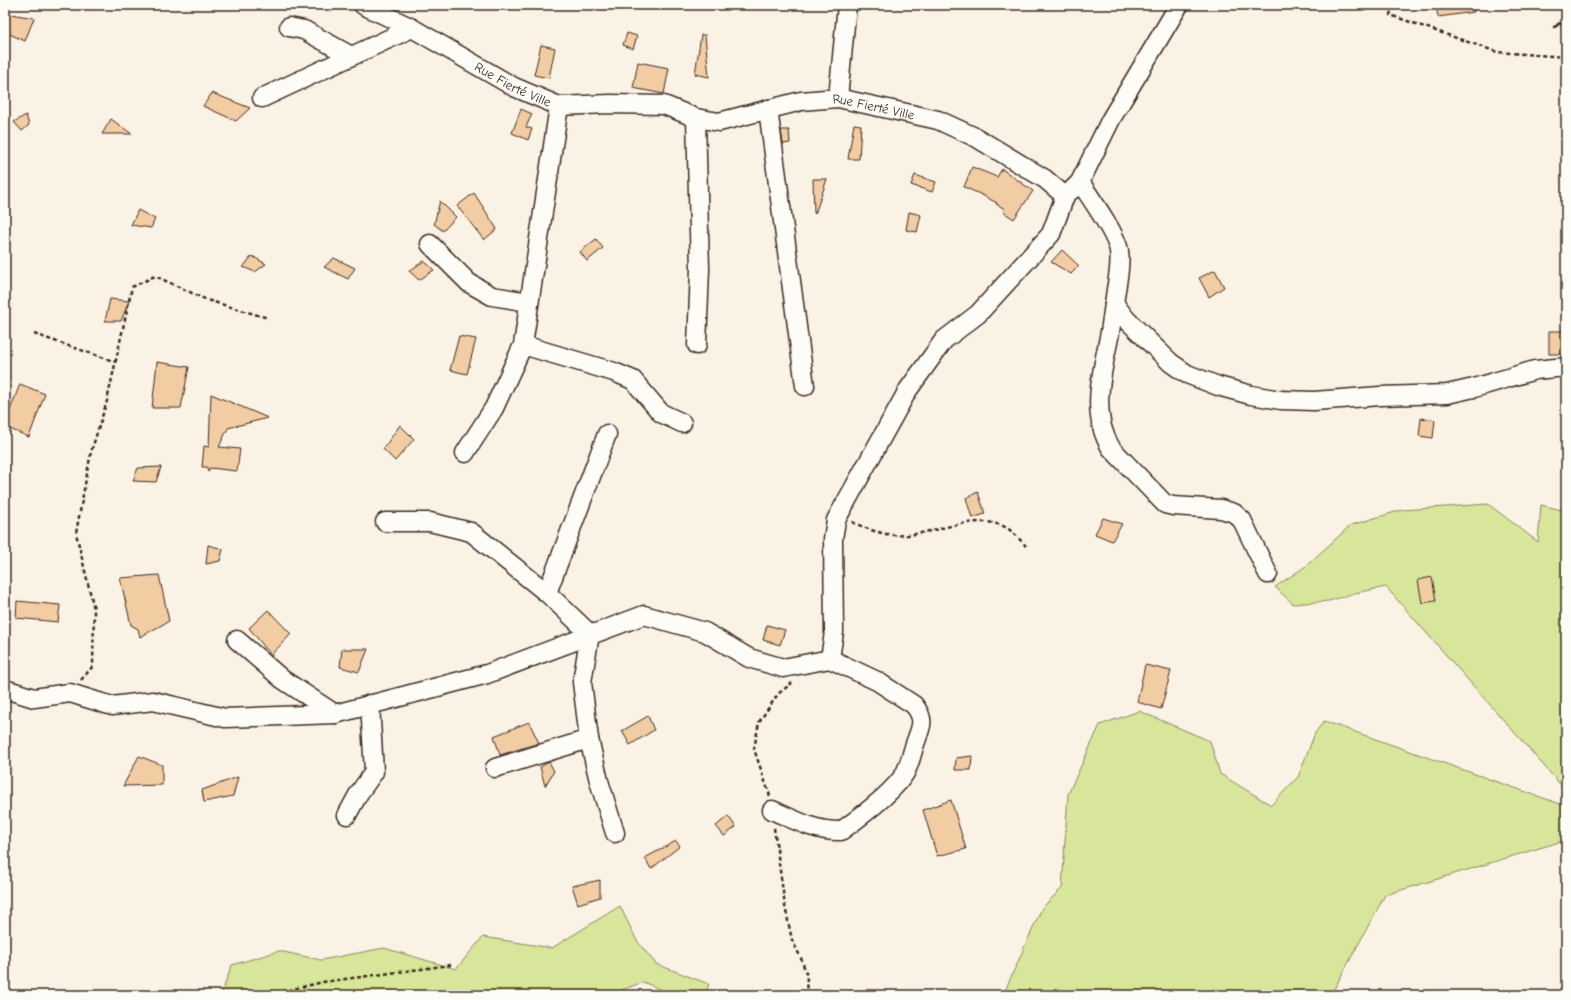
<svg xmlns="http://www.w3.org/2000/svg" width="1571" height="1000" viewBox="0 0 1571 1000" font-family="'Comic Neue',sans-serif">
	<rect width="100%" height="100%" fill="#fbf2e6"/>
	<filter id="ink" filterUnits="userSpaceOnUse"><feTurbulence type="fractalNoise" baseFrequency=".025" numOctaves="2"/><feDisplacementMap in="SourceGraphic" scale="8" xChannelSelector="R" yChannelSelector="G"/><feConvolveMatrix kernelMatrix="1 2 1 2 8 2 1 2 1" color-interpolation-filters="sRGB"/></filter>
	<g filter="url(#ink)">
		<path fill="#d7e69a" stroke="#89885c" d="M 1488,504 L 1538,542 L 1541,505 L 1566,511 L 1566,791 L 1386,587 L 1355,593 L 1329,601 L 1293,604 L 1275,587 L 1306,566 L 1351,525 L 1402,510 Z
			M 1139,711 L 1210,741 L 1220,774 L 1271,805 L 1298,777 L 1315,733 L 1324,721 L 1566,806 L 1566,840 L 1385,895 L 1331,995 L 1003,995 L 1042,908 L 1062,888 L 1068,794 L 1100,725 Z
			M 620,906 L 637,941 L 656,964 L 709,984 L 705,995 L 673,995 L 643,982 L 622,990 L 624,995 L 221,995 L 232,965 L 279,951 L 321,960 L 384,948 L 456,969 L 483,937 L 552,948 Z"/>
		<path fill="#f2cca2" stroke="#3b2a1e" d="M 1436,5 L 1473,5 L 1474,12 L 1438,17 Z
			M 5,13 L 34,18 L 25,41 L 5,32 Z
			M 627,33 L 637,36 L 633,49 L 623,45 Z
			M 701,35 L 705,35 L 709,77 L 695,74 Z
			M 541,45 L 555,48 L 549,78 L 534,75 Z
			M 638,62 L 669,68 L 664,94 L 633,88 Z
			M 212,93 L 250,108 L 236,121 L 203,106 Z
			M 521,109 L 532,114 L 526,127 L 532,129 L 528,140 L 512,133 Z
			M 26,115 L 29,125 L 22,131 L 14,122 Z
			M 111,119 L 132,134 L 102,134 Z
			M 854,124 L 861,125 L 859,159 L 848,159 Z
			M 781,130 L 789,130 L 790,143 L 783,144 Z
			M 972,167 L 997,177 L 1002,169 L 1033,191 L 1014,219 L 1003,212 L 1005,209 L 996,204 L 997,203 L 982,195 L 964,187 Z
			M 915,175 L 936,182 L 932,192 L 911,185 Z
			M 813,179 L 827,179 L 815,214 L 814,213 Z
			M 474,193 L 497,229 L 484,240 L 457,206 Z
			M 440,201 L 456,217 L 443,231 L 434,224 Z
			M 138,210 L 155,219 L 151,228 L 131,225 Z
			M 909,212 L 921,215 L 917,232 L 906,230 Z
			M 596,239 L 603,248 L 587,261 L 580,252 Z
			M 1062,250 L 1079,266 L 1071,274 L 1051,262 Z
			M 252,256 L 266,264 L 255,272 L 243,267 Z
			M 334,258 L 355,268 L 348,279 L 324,267 Z
			M 424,261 L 434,270 L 419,280 L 409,271 Z
			M 1215,270 L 1224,287 L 1209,297 L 1199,278 Z
			M 110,299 L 129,301 L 121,321 L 105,321 Z
			M 1549,331 L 1566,331 L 1566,354 L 1549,354 Z
			M 459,336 L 476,339 L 467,374 L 450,370 Z
			M 157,362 L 189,367 L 181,408 L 152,408 Z
			M 20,384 L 45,394 L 29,437 L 5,427 L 5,423 Z
			M 211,394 L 268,418 L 228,428 L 219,447 L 240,449 L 237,471 L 210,468 L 208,472 L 207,467 L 202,467 L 204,446 L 209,447 Z
			M 1421,418 L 1435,420 L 1433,438 L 1419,436 Z
			M 400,425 L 414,439 L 395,461 L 383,449 Z
			M 161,467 L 156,482 L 133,481 L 138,468 Z
			M 978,492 L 985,514 L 972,518 L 966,498 Z
			M 1103,518 L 1122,524 L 1112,541 L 1095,534 Z
			M 208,545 L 223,549 L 220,561 L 206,564 Z
			M 159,575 L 169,621 L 140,637 L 138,629 L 131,625 L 120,578 Z
			M 1432,577 L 1436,601 L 1422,603 L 1418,580 Z
			M 17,601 L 60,605 L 58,622 L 16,618 Z
			M 268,610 L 291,634 L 271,655 L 249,628 Z
			M 767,625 L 785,630 L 780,645 L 763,640 Z
			M 342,649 L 368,649 L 359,672 L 340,667 Z
			M 1145,665 L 1171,671 L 1161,709 L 1137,702 Z
			M 648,716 L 654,730 L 630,745 L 622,731 Z
			M 529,722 L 539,743 L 500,755 L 494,736 Z
			M 139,756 L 162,765 L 162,785 L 123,786 Z
			M 972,756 L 971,770 L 955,770 L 956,758 Z
			M 549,762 L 554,771 L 545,786 L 540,767 Z
			M 238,777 L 233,796 L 204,802 L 202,790 Z
			M 951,800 L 966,849 L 937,856 L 923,810 Z
			M 728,816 L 736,827 L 724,836 L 716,826 Z
			M 676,841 L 680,846 L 651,869 L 645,858 Z
			M 600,880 L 600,897 L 578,904 L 572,886 Z"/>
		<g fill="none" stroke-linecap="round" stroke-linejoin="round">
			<g stroke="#3b2a1e" stroke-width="21">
				<g id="minor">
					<path id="s1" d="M 363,5 L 412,28 L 514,87 L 559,106 L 610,104 L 664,105 L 696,118 L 719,122 L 801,101 L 838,98 L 938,120 L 977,138 L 1045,179 L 1065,196 L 1051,234 L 978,314 L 944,340 L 908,390 L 836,520 L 833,539 L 834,632 L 830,659"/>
					<path d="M 289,27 L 304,30 L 351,56"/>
					<path d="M 262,98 L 412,28"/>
					<path d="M 838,98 L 847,5"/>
					<path d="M 768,109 L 805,386"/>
					<path d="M 696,118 L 700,269 L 697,345"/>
					<path d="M 1080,182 C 1090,197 1117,235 1119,251 C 1121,263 1118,278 1116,290 C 1114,304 1112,318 1110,332 C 1103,370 1089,413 1111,448 L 1165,504 L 1173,506 L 1221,509 L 1234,513 L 1242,520 L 1268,574"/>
					<path d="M 1072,190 L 1080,182 L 1111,119 L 1179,5"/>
					<path d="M 430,244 L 469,283 L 492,296 L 529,302"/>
					<path d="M 1114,303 L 1126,319 L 1171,363 L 1187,374 L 1218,386 L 1251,395 L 1281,400 L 1314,401 L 1380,396 L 1447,394 L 1474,388 L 1535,370 L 1566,367"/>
					<path d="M 523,345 L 614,372 L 633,380 L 661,413 L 682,423"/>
					<path d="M 465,453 L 494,408 L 523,345 L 559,106"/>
					<path d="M 385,522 L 430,522 L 471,532 L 547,593 L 590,634 L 582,682 L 589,739 L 495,768"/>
					<path d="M 547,593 L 607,434"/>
					<path d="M 237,640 L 282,679 L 335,714"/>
					<path d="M 5,689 L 34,698 L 70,693 L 112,706 L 153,701 L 225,718 L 335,714 L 487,674 L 644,615 L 705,632 L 749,658 L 783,668 L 830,659 L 877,681 L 914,705 C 925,719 922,725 916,741 C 912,752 910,764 905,773 C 894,792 859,818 841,831 C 816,832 795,820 772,810"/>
					<path d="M 589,739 L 599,781 L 615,833"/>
					<path d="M 347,815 L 359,793 L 374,772 L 370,704"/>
				</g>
			</g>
			<path stroke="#3b2a1e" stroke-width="2.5" stroke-dasharray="4 3" stroke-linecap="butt" d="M 1393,5 L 1390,15 L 1497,52 L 1566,57
				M 1566,19 L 1554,27 L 1566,22
				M 34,334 L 116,362
				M 852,522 C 869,530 888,537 908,535 C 937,532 978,513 1005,527 C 1013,531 1020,540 1026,546
				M 81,680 L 93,666 L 94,609 L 76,533 L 91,452 L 107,401 L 132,287 L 155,276 L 207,300 L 268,318
				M 770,796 L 754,749 L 759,722 L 778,694 L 792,683
				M 774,828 L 785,906 L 792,940 L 801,958 L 807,976 L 806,995
				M 268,995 L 323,982 L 451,965"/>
			<use href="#minor" stroke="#fdfcf7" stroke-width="18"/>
		</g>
	</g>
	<g text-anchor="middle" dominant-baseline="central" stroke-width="3" stroke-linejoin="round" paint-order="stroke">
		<g font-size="13" fill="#3b2a1e" stroke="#fdfcf7">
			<text stroke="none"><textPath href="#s1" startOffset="170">Rue Fierté Ville</textPath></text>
			<text stroke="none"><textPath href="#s1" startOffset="542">Rue Fierté Ville</textPath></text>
		</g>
	</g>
	<rect width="1571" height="1000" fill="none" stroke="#fdfcf7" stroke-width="20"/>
	<rect x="10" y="10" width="1551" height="980" fill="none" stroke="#3b2a1e" stroke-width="1.5" filter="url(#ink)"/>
</svg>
